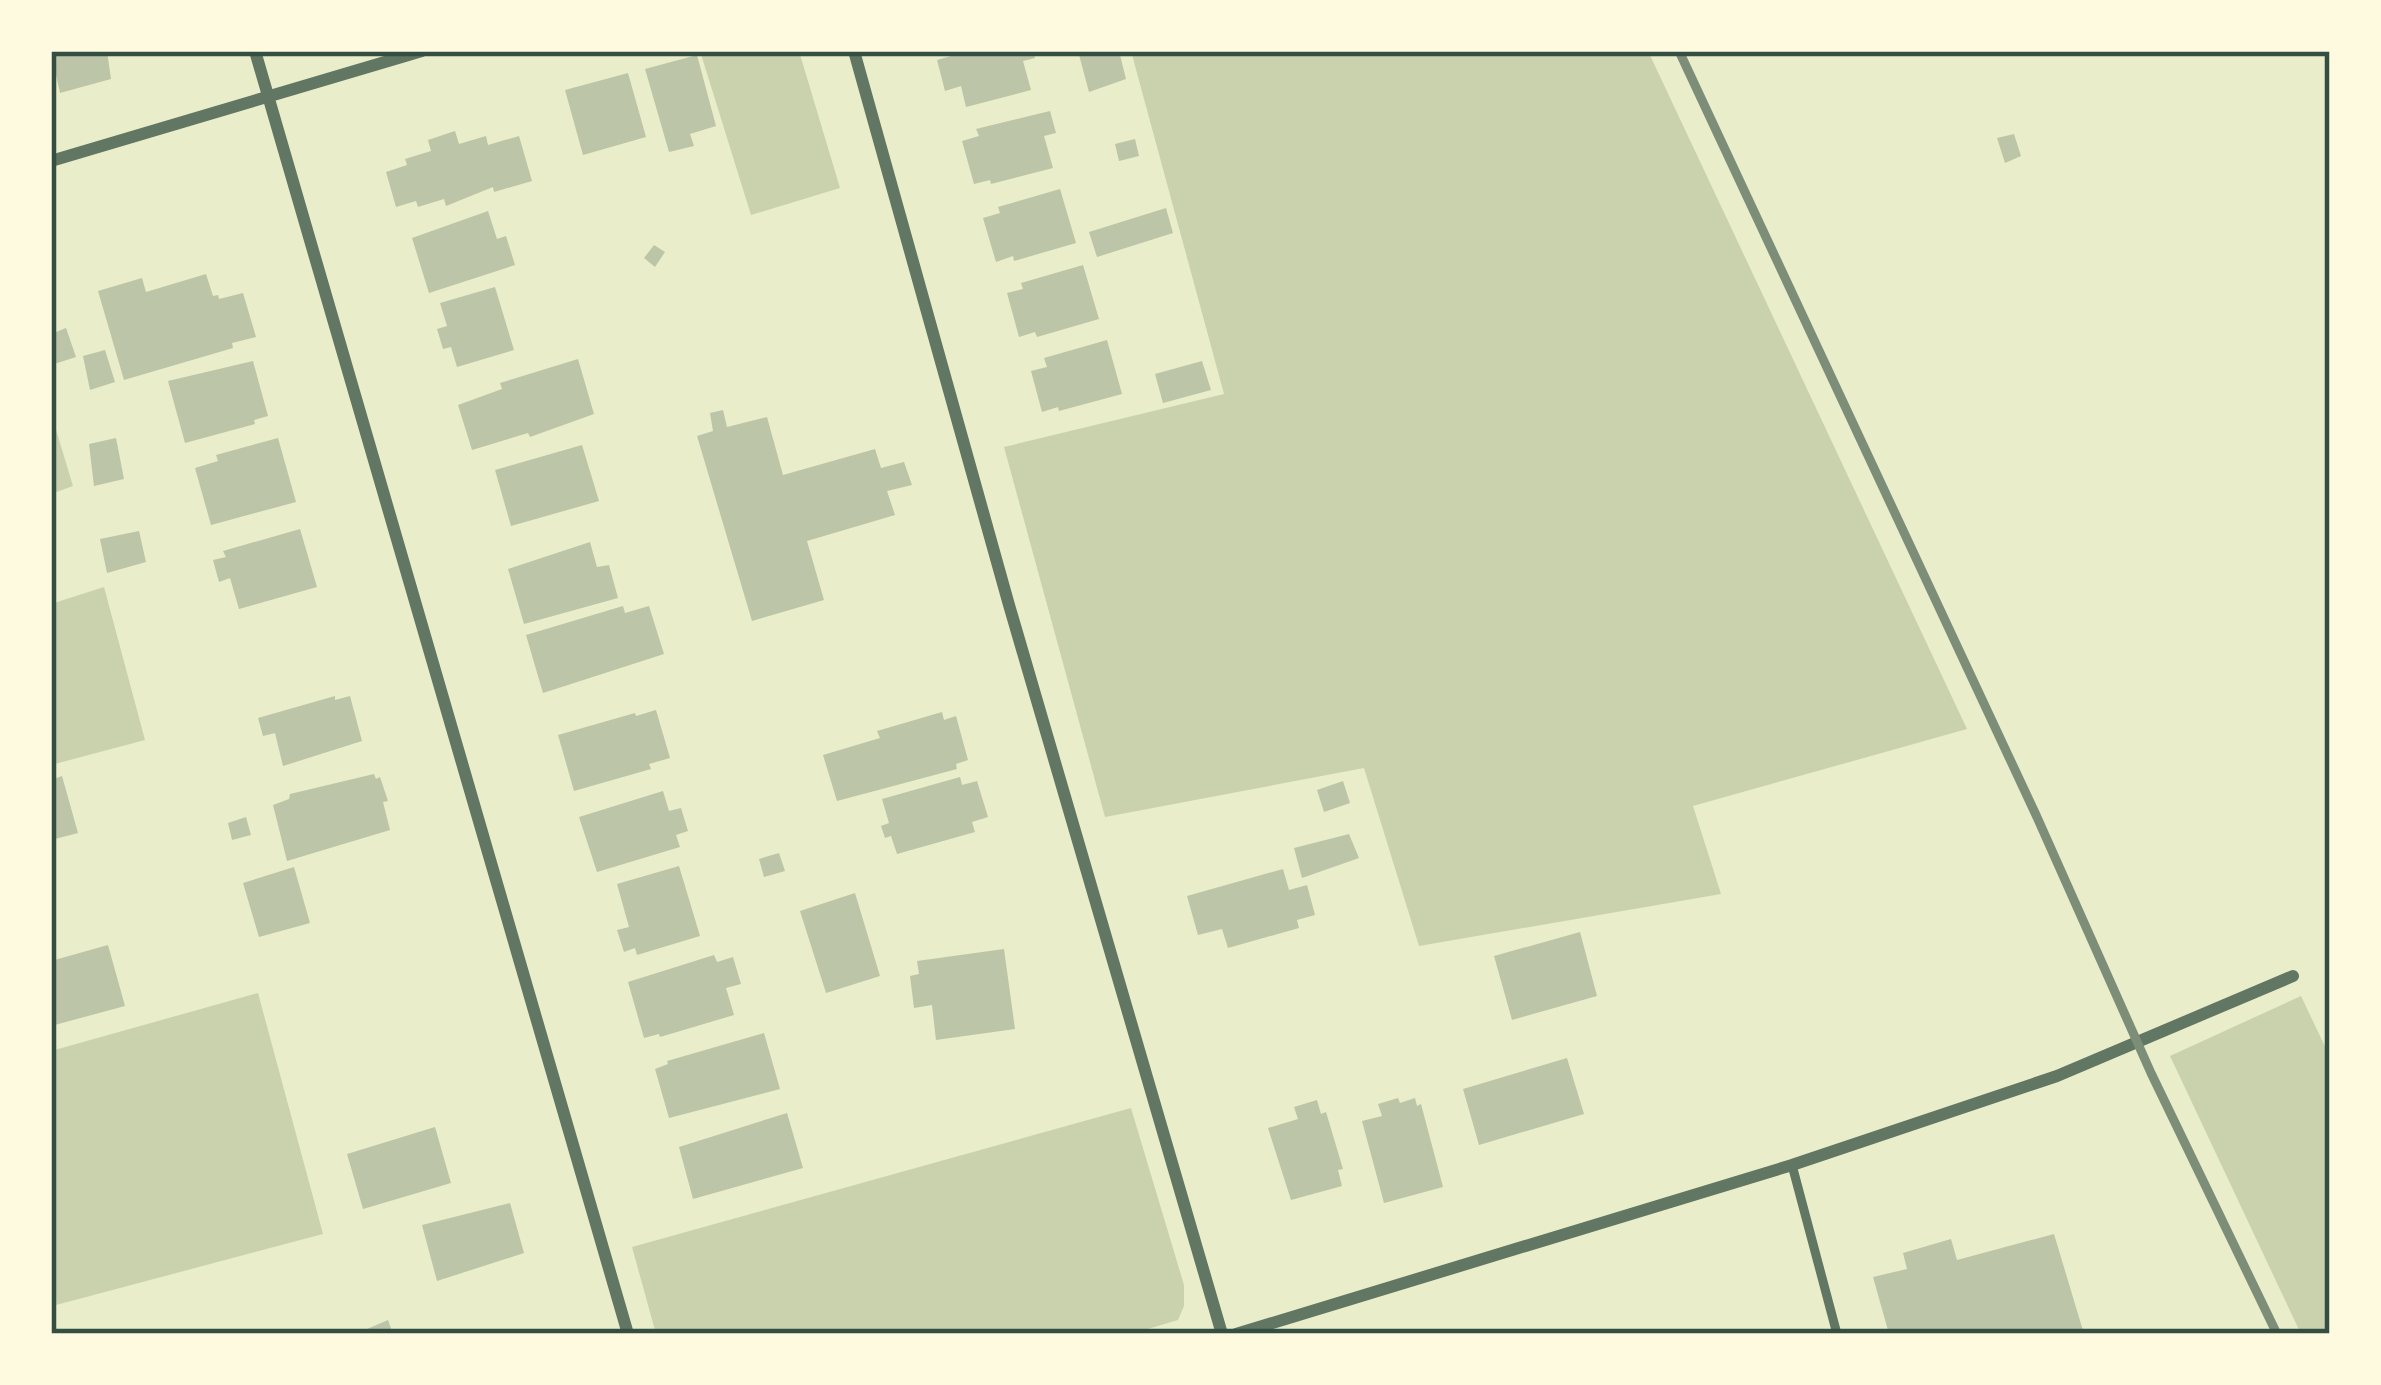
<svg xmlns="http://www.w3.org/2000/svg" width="2381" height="1385" viewBox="0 0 2381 1385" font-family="'Crimson Pro',serif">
	<rect width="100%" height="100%" fill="#e9edc9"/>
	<path fill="#cad2ad" d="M 700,51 L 799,51 L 840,188 L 751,215 Z
		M 1131,51 L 1648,51 L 1967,729 L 1693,806 L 1721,894 L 1419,946 L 1364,768 L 1105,817 L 1004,447 L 1224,394 Z
		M 51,413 L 73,486 L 51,494 Z
		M 104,587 L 145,740 L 51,765 L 51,604 Z
		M 258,993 L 323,1234 L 56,1305 L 51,1290 L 51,1051 Z
		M 2301,996 L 2330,1057 L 2330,1334 L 2301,1334 L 2170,1056 Z
		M 1131,1108 L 1184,1285 L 1184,1306 L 1178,1320 L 1131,1334 L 656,1334 L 632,1247 Z"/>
	<path fill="#bcc5a7" d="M 51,51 L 107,51 L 111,79 L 60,93 Z
		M 969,51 L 1033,51 L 1035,58 L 1023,61 L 1031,90 L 966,107 L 961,86 L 945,91 L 937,60 Z
		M 1078,51 L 1119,51 L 1126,79 L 1089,92 Z
		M 697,55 L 716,126 L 690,134 L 694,146 L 669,152 L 645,69 Z
		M 628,73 L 646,137 L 583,155 L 565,90 Z
		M 1050,111 L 1056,133 L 1044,136 L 1053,168 L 991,184 L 990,180 L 974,184 L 962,141 L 979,136 L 976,129 Z
		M 455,131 L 459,144 L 486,136 L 488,145 L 519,136 L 532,181 L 494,192 L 493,187 L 446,206 L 444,199 L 418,207 L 416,201 L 396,207 L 386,172 L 407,165 L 405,159 L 431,151 L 428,140 Z
		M 2014,134 L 2021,156 L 2005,163 L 1997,138 Z
		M 1135,139 L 1139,156 L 1119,161 L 1115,144 Z
		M 1060,189 L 1076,243 L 1014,261 L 1013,256 L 996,262 L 983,218 L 1000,213 L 998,207 Z
		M 1166,208 L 1173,233 L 1097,257 L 1089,232 Z
		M 488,211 L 497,239 L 506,236 L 515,265 L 429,293 L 412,238 Z
		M 654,245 L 665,252 L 655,267 L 644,258 Z
		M 1083,265 L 1099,319 L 1037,337 L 1035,332 L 1019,337 L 1007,293 L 1023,289 L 1021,283 Z
		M 206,274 L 213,296 L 218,295 L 219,299 L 243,293 L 256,337 L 232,343 L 233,348 L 124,380 L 98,291 L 142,278 L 146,292 Z
		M 495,287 L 514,350 L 457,367 L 451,347 L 443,349 L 437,329 L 447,326 L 440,303 Z
		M 66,328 L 76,357 L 51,365 L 51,334 Z
		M 1107,340 L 1122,394 L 1059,411 L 1058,407 L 1042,412 L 1031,371 L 1047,367 L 1044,358 Z
		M 105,350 L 115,382 L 90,390 L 83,356 Z
		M 578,359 L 594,414 L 530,437 L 528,433 L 472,450 L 458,405 L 502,389 L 500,383 Z
		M 253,361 L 268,416 L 254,420 L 255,424 L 185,443 L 168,381 Z
		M 1202,361 L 1211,390 L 1163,403 L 1155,374 Z
		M 723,410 L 727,427 L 767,417 L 783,475 L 875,449 L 881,468 L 904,462 L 912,485 L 887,491 L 895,515 L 807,541 L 824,600 L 752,621 L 697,436 L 713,431 L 710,413 Z
		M 116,438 L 124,479 L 94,486 L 89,444 Z
		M 278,438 L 296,502 L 211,525 L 195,468 L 218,461 L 216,455 Z
		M 582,445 L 599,501 L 511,526 L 495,470 Z
		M 300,529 L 317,587 L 239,609 L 230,578 L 219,582 L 213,560 L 226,557 L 223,551 Z
		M 139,531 L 146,562 L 107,573 L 100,539 Z
		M 590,542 L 597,567 L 609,565 L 618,598 L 524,624 L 508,569 Z
		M 623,606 L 625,613 L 649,606 L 664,654 L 543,693 L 526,635 Z
		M 335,696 L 335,700 L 350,696 L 362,741 L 283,766 L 275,733 L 263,736 L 258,718 Z
		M 656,710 L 670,758 L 649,764 L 651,769 L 574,791 L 558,735 L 635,713 L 636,716 Z
		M 942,712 L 944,720 L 956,716 L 968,760 L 956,764 L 957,769 L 837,801 L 823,755 L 880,738 L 877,731 Z
		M 374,774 L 376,779 L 380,777 L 388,801 L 383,802 L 390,830 L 287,861 L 273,805 L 289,799 L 290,794 Z
		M 62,776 L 78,833 L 51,840 L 51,780 Z
		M 960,777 L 962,785 L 977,781 L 988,817 L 972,822 L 975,832 L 897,854 L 891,836 L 885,838 L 881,826 L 889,823 L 882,799 Z
		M 1343,781 L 1350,803 L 1324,812 L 1317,790 Z
		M 663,791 L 669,811 L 681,808 L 688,831 L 676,835 L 680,847 L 597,872 L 579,817 Z
		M 246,817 L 251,835 L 232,840 L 228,823 Z
		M 1349,834 L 1359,858 L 1302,878 L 1294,848 Z
		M 779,853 L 785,871 L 764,877 L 759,859 Z
		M 679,866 L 700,936 L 637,955 L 635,948 L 624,952 L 617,930 L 629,927 L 617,884 Z
		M 294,867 L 310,923 L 259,937 L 243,883 Z
		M 1283,869 L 1289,890 L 1307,885 L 1315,915 L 1297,920 L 1299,928 L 1228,948 L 1222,929 L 1198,935 L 1187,896 Z
		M 855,893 L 880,976 L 826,993 L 800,911 Z
		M 1580,932 L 1597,996 L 1512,1020 L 1494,956 Z
		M 108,945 L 125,1006 L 51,1026 L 51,961 Z
		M 1004,949 L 1015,1029 L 936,1040 L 932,1005 L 914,1008 L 910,976 L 919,974 L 917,961 Z
		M 714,955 L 717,962 L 733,957 L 741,984 L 726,988 L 734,1015 L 660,1037 L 659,1034 L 644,1038 L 628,982 Z
		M 764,1033 L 780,1089 L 669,1118 L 655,1069 L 668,1064 L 667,1061 Z
		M 1567,1058 L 1584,1114 L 1479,1145 L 1463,1089 Z
		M 1398,1098 L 1400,1103 L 1415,1098 L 1417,1106 L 1421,1104 L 1443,1187 L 1384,1203 L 1362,1121 L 1382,1116 L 1378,1104 Z
		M 1317,1100 L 1321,1114 L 1326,1112 L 1343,1169 L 1338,1170 L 1342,1186 L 1291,1200 L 1268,1128 L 1298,1119 L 1294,1107 Z
		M 787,1113 L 803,1168 L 693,1199 L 679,1147 Z
		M 435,1127 L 451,1183 L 363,1209 L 347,1154 Z
		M 510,1203 L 524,1253 L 437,1281 L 422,1225 Z
		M 2054,1234 L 2084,1334 L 1889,1334 L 1873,1277 L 1907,1269 L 1903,1253 L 1951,1239 L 1957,1260 Z
		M 388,1320 L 393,1334 L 368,1334 L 367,1329 Z"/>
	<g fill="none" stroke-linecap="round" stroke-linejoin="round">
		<path stroke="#617663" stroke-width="9" d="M 1792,1165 L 1837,1334"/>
		<path stroke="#617663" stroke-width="12" d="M 255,51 L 628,1334
			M 854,51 L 1009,605 L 1222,1334
			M 51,161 L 422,51
			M 1236,1334 L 1792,1165 L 2057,1076 L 2293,976"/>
		<path stroke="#7c8e77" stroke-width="9" d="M 1679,51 L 2036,815 L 2151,1073 L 2277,1334"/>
	</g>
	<rect width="2381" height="1385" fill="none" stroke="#fefae0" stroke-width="108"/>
	<rect x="54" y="54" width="2273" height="1277" fill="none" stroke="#344e41" stroke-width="4.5"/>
</svg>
